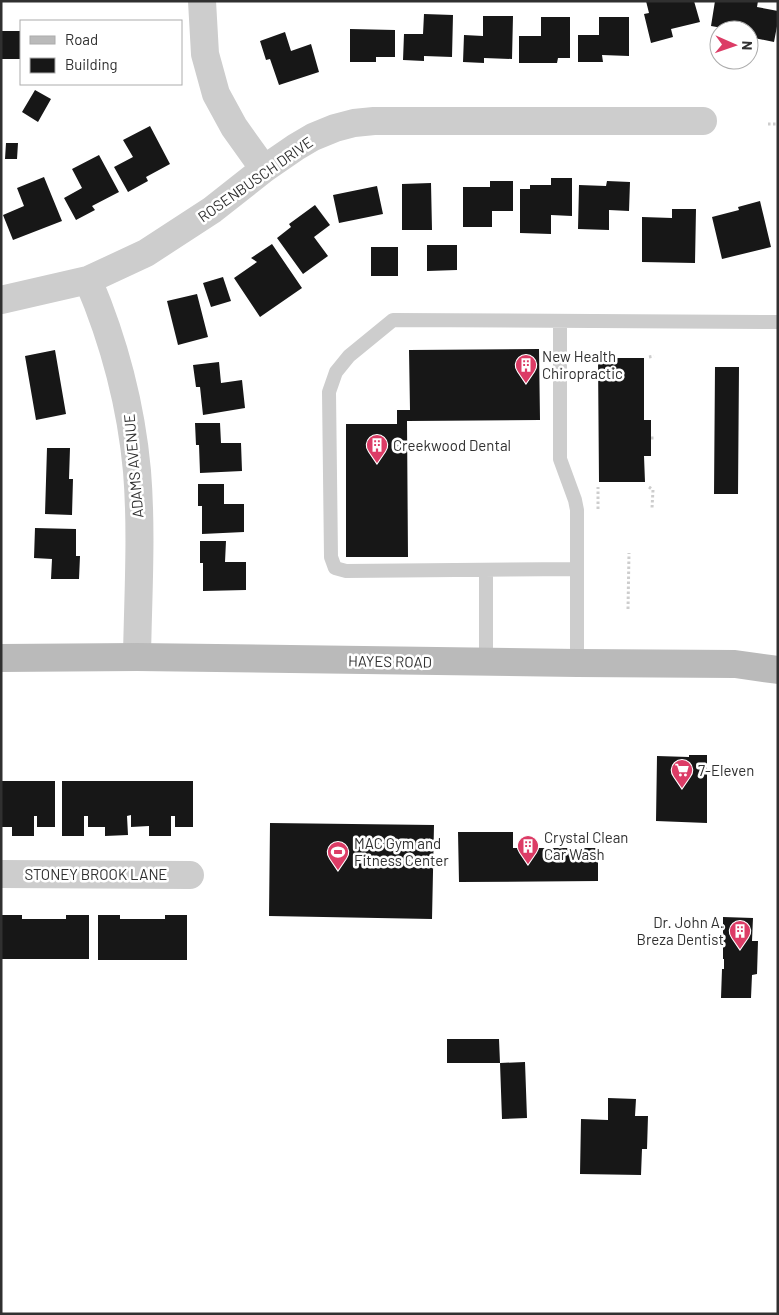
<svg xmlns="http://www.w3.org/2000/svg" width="779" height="1315" viewBox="0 0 779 1315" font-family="Barlow,sans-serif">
	<rect width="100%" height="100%" fill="#fff"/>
	<path fill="#171717" d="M 646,1 L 694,1 L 700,22 L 671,29 L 673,37 L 651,43 L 644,14 L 649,13 Z
		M 715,1 L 758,1 L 757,7 L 778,11 L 778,21 L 774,42 L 749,37 L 749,30 L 734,30 L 711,26 Z
		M 424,14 L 453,15 L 452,57 L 424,56 L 424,61 L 403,60 L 404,34 L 423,34 Z
		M 483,16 L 513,16 L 512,59 L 484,58 L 484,63 L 463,62 L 464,35 L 483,36 Z
		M 541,17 L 570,17 L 570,58 L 558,58 L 557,63 L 519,63 L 519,36 L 541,36 Z
		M 599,17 L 629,17 L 629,56 L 602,55 L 603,62 L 578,62 L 578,35 L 599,35 Z
		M 350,29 L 395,30 L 395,57 L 376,57 L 376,62 L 350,62 Z
		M 1,31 L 21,31 L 21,59 L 1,59 Z
		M 285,32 L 291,51 L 311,44 L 319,72 L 279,85 L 270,59 L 266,60 L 260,41 Z
		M 35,90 L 51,99 L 38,122 L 22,112 Z
		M 150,126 L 170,164 L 146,177 L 148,181 L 128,192 L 114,167 L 133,157 L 123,140 Z
		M 6,143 L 18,143 L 17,159 L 5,159 Z
		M 99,155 L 119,192 L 92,206 L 95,210 L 76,220 L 64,198 L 82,188 L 72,169 Z
		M 44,177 L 62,221 L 13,240 L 3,215 L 24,206 L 17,188 Z
		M 551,178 L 572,178 L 572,216 L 551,215 L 551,234 L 520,233 L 520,189 L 530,189 L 530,185 L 551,185 Z
		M 490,181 L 513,181 L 513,211 L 492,211 L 492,227 L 463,227 L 463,187 L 490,187 Z
		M 607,181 L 630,182 L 629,211 L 609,210 L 609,230 L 578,229 L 579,185 L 606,186 Z
		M 431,183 L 432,230 L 402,230 L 402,184 Z
		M 377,186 L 383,214 L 339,223 L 333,195 Z
		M 760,201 L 771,247 L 722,259 L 712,217 L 739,210 L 738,207 Z
		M 315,205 L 330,225 L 314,237 L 328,256 L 303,274 L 277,238 L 291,227 L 289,224 Z
		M 672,209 L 696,209 L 695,263 L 642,262 L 642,217 L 672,218 Z
		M 272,244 L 302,288 L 260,317 L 234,278 L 257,262 L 251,258 Z
		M 427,245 L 457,245 L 457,270 L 427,271 Z
		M 371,247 L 398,247 L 398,276 L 371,276 Z
		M 223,277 L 231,301 L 211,307 L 203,283 Z
		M 197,294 L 208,337 L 178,345 L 167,301 Z
		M 539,349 L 540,420 L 407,421 L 408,557 L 346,557 L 346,424 L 397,424 L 397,410 L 410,410 L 409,350 Z
		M 55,350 L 66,414 L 36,420 L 25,356 Z
		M 598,358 L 644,358 L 644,420 L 651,420 L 651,456 L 644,456 L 645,482 L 599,482 Z
		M 219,362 L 221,383 L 242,380 L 245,408 L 203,415 L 200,387 L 196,387 L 193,365 Z
		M 715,367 L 739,367 L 738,494 L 714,494 Z
		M 195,423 L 220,423 L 221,443 L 241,443 L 242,471 L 200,473 L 199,445 L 196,445 Z
		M 47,448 L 70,448 L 69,479 L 73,479 L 72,515 L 45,514 Z
		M 198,484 L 224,484 L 224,504 L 244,504 L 244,532 L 202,534 L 202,506 L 198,506 Z
		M 35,528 L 76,529 L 76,556 L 80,556 L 79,579 L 51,579 L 52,559 L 34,558 Z
		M 200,541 L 226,541 L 225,562 L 246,562 L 246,590 L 203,591 L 203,563 L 200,563 Z
		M 689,755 L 707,755 L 707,823 L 656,821 L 657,756 L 689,757 Z
		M 1,781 L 55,781 L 55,827 L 37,827 L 37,816 L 34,816 L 34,836 L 12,836 L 12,827 L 1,827 Z
		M 62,781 L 193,781 L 193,827 L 175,827 L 175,816 L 171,816 L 171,836 L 149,836 L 149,826 L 131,827 L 131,815 L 127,816 L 128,835 L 105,836 L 105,827 L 88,827 L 88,816 L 84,816 L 84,836 L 62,836 Z
		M 270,823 L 434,825 L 432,919 L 269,916 Z
		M 458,832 L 513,832 L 513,848 L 598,848 L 598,881 L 459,882 Z
		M 1,915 L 22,915 L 22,919 L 66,919 L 66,915 L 89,915 L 89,959 L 1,959 Z
		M 98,915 L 120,915 L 120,919 L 165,919 L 165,915 L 187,915 L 187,960 L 98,960 Z
		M 723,917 L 753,918 L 752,941 L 758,941 L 757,974 L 752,975 L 751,998 L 721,998 L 722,969 L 724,969 L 724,959 L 723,959 Z
		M 447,1039 L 499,1039 L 500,1063 L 447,1063 Z
		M 525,1062 L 527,1118 L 502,1119 L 500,1063 Z
		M 608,1098 L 636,1099 L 635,1116 L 648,1116 L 647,1149 L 642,1149 L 641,1175 L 580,1174 L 581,1119 L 608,1120 Z"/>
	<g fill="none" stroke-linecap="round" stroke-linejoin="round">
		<path stroke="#cdcdcd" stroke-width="3" stroke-dasharray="2.5 2.5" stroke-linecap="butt" d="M 768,124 L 778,124
			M 649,357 L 654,356
			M 651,438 L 656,438
			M 649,487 L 653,490 L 652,508
			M 598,509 L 598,487
			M 628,609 L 629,553"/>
		<path stroke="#cdcdcd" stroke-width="14" d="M 560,321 L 560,459 L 575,500 L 577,510 L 577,663
			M 577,569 L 346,571 L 335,568 L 331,557 L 329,392 L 336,372 L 349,356 L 393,320 L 778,322
			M 486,662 L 486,570"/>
		<path stroke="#cdcdcd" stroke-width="28" d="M 202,1 L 205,54 L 216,94 L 234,127 L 264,169
			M 88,280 C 114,341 131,405 137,471 C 142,532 138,596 137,657
			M 1,300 L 88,280 L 146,253 L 212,210 L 264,169 L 296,147 L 313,137 L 335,128 L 354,123 L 374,121 L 703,121
			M 1,874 L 190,875"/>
		<path stroke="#bababa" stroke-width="28" d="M 1,658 L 137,657 L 577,663 L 735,664 L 778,670"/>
	</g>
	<defs>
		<g id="building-pin" transform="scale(1.125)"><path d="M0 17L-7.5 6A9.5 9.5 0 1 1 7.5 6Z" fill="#dc3c66" stroke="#fff"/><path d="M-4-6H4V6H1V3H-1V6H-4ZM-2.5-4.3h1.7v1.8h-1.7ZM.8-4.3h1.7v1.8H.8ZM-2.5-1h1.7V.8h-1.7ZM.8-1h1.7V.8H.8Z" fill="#fff"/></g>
		<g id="supermarket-pin" transform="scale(1.125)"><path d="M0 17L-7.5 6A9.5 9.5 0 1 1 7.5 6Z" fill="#dc3c66" stroke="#fff"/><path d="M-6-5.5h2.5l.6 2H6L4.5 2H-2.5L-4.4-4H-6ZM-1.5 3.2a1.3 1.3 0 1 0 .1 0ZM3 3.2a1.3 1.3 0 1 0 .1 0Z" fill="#fff"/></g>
		<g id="stadium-pin" transform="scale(1.125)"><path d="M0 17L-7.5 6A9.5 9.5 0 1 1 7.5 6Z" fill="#dc3c66" stroke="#fff"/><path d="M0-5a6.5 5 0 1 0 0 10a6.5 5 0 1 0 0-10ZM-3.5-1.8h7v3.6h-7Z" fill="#fff"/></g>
	</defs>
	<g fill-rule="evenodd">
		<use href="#building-pin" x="526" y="365"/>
		<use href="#building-pin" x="377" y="445"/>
		<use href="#supermarket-pin" x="682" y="770"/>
		<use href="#building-pin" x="528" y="846"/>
		<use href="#stadium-pin" x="338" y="852"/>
		<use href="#building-pin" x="740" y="931"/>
	</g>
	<g text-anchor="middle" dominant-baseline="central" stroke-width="5" stroke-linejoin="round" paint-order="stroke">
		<g font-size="15" fill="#303030" stroke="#fff">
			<text transform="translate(255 179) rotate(-35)">ROSENBUSCH DRIVE</text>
			<text transform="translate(133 466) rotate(-95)">ADAMS AVENUE</text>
			<text transform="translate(390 661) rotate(1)">HAYES ROAD</text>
			<text x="96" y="874">STONEY BROOK LANE</text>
		</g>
		<g font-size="15" fill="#303030" stroke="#fff" text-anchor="start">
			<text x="542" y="356">New Health<tspan x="542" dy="17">Chiropractic</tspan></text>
			<text x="393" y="445">Creekwood Dental</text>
			<text x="698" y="770">7-Eleven</text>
			<text x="544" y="837">Crystal Clean<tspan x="544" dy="17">Car Wash</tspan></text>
			<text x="354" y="843">MAC Gym and<tspan x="354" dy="17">Fitness Center</tspan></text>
			<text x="724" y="922" text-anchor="end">Dr. John A.<tspan x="724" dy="17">Breza Dentist</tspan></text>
		</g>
	</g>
	<rect width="779" height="1315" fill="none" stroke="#303030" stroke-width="5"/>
	<rect x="20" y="20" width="162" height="65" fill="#ffffff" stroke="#acacac"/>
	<rect x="30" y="36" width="25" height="8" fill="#bababa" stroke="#acacac"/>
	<text x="65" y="45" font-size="15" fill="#303030">Road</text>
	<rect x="30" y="58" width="25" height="15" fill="#171717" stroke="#acacac"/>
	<text x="65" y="70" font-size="15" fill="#303030">Building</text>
	<g transform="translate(734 45) rotate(92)"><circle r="24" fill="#ffffff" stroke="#acacac"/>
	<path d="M0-4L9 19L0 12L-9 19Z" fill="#dc3c66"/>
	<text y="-8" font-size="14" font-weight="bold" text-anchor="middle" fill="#303030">N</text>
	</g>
</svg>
